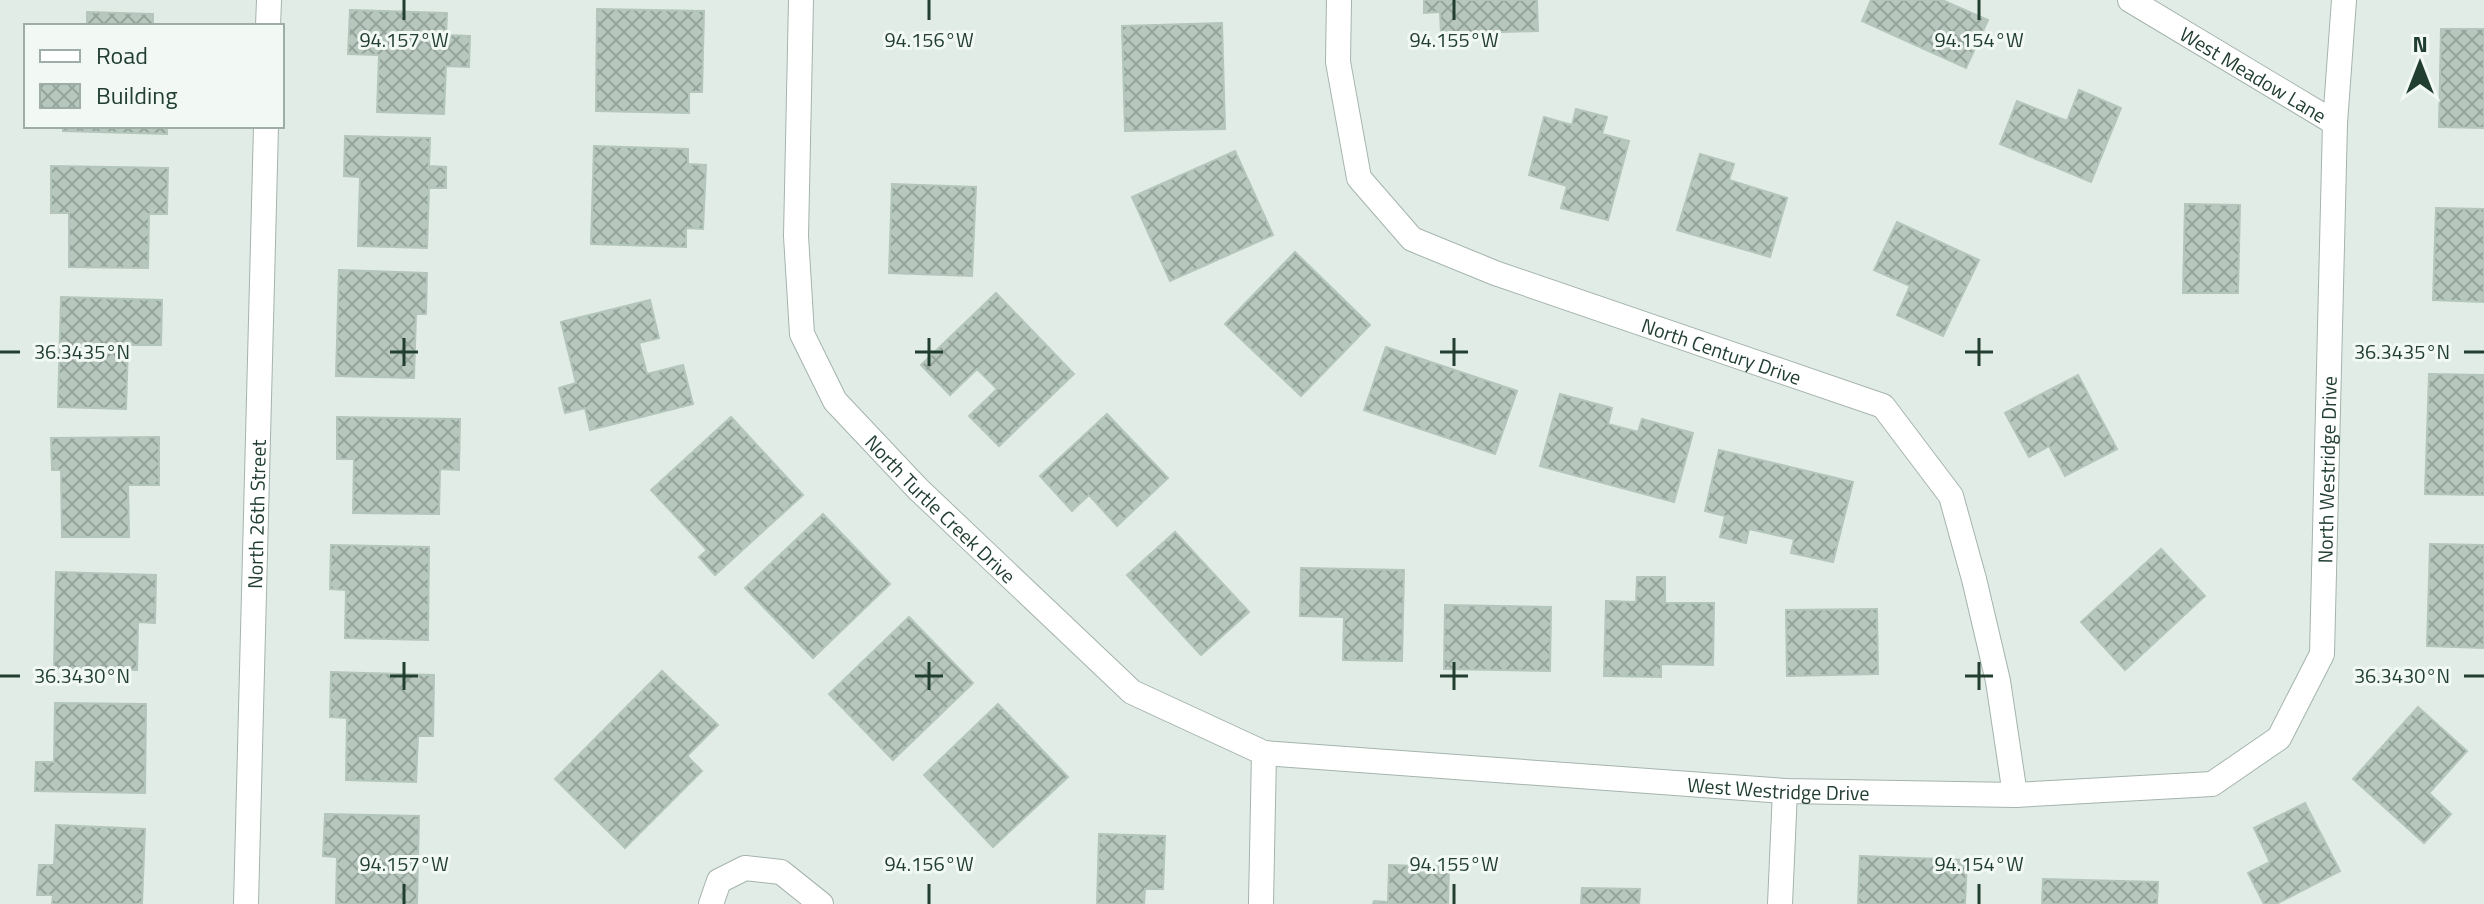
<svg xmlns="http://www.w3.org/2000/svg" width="2484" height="904" viewBox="0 0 2484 904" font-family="'Titillium Web',sans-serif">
	<defs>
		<pattern id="building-cross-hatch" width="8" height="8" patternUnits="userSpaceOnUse" patternTransform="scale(2)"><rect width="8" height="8" fill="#b7c7be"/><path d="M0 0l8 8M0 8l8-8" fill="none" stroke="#94a39b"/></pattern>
	</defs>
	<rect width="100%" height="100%" fill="#e2ece6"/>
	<path fill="url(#building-cross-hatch)" stroke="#b4c6bb" stroke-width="2" d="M 1424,0 L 1537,0 L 1538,31 L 1441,34 L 1440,12 L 1424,13 Z
		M 1871,0 L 1942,0 L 1988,20 L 1966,68 L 1862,21 Z
		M 597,9 L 704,11 L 702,92 L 689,92 L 689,113 L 596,111 Z
		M 350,10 L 447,13 L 446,35 L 470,36 L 469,67 L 446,66 L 444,114 L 377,112 L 379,55 L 348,54 Z
		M 87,12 L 153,14 L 153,26 L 87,26 Z
		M 1222,23 L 1225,129 L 1125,131 L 1122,26 Z
		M 2441,29 L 2484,29 L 2484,128 L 2439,127 Z
		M 2079,90 L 2121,108 L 2091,182 L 2000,144 L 2017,101 L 2067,121 Z
		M 1576,109 L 1607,117 L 1602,134 L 1629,141 L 1608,220 L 1561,208 L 1567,186 L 1529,175 L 1544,117 L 1572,125 Z
		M 63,126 L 167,126 L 167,134 L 63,131 Z
		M 345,136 L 430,138 L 429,166 L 446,167 L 446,188 L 429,188 L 427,248 L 358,246 L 360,177 L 344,176 Z
		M 594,146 L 688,149 L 688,164 L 706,165 L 703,229 L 686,228 L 686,247 L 591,244 Z
		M 1235,151 L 1273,235 L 1170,281 L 1132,197 Z
		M 1700,154 L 1734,164 L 1729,180 L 1787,198 L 1770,257 L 1677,230 Z
		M 51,166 L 168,168 L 167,214 L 149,214 L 148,268 L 69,267 L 69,213 L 51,213 Z
		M 892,184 L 976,187 L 972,276 L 889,273 Z
		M 2185,204 L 2240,205 L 2238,293 L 2183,293 Z
		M 2436,208 L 2484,209 L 2484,302 L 2433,300 Z
		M 1897,222 L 1979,260 L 1943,336 L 1897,315 L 1910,286 L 1874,270 Z
		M 1295,252 L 1370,325 L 1301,396 L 1225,324 Z
		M 339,270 L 427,273 L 426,314 L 416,314 L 414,378 L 336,376 Z
		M 996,293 L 1074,374 L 999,446 L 969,416 L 997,389 L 977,369 L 950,395 L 921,365 Z
		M 61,297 L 162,300 L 161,345 L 128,345 L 126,409 L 58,407 Z
		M 650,300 L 659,338 L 639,343 L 647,374 L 683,365 L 693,404 L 590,430 L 585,408 L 565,413 L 559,388 L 576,383 L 561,322 Z
		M 1386,347 L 1517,391 L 1495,454 L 1364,410 Z
		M 2429,374 L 2484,375 L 2484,495 L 2425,494 Z
		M 2078,375 L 2117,449 L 2065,476 L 2049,446 L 2029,457 L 2005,413 Z
		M 1560,394 L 1612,408 L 1608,424 L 1638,432 L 1642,419 L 1693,433 L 1674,502 L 1540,466 Z
		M 1107,414 L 1168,478 L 1117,526 L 1089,495 L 1072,511 L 1040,476 Z
		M 337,417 L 460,419 L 459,470 L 440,469 L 439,514 L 353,513 L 354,459 L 337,459 Z
		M 731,417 L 803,495 L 715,575 L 699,557 L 707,550 L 651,490 Z
		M 159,437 L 159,485 L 128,485 L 129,537 L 62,537 L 61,470 L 52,470 L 51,438 Z
		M 1719,450 L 1853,482 L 1833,562 L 1791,553 L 1794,539 L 1749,529 L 1746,543 L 1720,537 L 1725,516 L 1705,511 Z
		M 823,514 L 890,584 L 813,658 L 745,588 Z
		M 1175,532 L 1249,612 L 1201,655 L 1127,575 Z
		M 2430,544 L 2484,545 L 2484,648 L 2427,646 Z
		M 331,545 L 429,547 L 428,640 L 345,638 L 346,590 L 330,589 Z
		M 2161,549 L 2205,596 L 2125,670 L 2081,622 Z
		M 1301,568 L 1404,570 L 1402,661 L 1343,660 L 1344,617 L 1300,616 Z
		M 56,572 L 156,575 L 155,623 L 138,622 L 137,670 L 54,668 Z
		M 1637,577 L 1665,577 L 1665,603 L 1714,603 L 1713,665 L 1661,664 L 1661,677 L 1604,676 L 1606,601 L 1636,602 Z
		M 1445,605 L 1551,607 L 1550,671 L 1444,669 Z
		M 1877,609 L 1878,674 L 1787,676 L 1786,610 Z
		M 909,617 L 973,683 L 893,760 L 829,694 Z
		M 662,671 L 718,725 L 687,756 L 702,771 L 625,848 L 555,779 Z
		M 331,672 L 434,675 L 433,736 L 418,736 L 416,782 L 346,780 L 347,718 L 330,717 Z
		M 55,703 L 146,704 L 145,793 L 35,791 L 36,762 L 54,762 Z
		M 998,704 L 1068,777 L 993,847 L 924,775 Z
		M 2418,707 L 2467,751 L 2429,793 L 2451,814 L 2424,843 L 2353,779 Z
		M 2305,803 L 2340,871 L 2276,904 L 2264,904 L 2248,873 L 2270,862 L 2254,828 Z
		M 325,814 L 419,816 L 417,904 L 336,904 L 337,857 L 323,856 Z
		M 56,825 L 145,829 L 142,904 L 52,904 L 53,895 L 37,895 L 39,865 L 54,865 Z
		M 1099,834 L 1165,836 L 1163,889 L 1145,889 L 1144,904 L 1097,904 Z
		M 1860,856 L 1967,860 L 1965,904 L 1858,904 Z
		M 1389,865 L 1449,867 L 1448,904 L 1373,904 L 1374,901 L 1388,902 Z
		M 2043,879 L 2158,882 L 2157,904 L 2042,904 Z
		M 1582,888 L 1640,889 L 1639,904 L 1581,904 Z"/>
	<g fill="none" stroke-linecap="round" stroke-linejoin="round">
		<g stroke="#a4b4ac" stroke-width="26">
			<g id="minor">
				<path id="s1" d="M 801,0 L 796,236 L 802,334 L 835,401 L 918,489 L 1132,692 L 1264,753 L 1785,791 L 2015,795 L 2212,784 L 2279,738 L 2322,654 L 2335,123 L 2344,0"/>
				<path id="s2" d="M 1339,0 L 1338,62 L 1359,178 L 1412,239 L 1495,273 L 1883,406 L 1951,496 L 1974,579 L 1998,681 L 2015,795"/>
				<path id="s3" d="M 2130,0 L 2335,123"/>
				<path d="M 268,26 L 269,0"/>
				<path id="s4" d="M 246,904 L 266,126"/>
				<path d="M 711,904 L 719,881 L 745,868 L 781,872 L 821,904"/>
				<path d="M 1261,904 L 1264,753"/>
				<path d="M 1780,904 L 1785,791"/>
			</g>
		</g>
		<use href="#minor" stroke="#fff" stroke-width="24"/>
	</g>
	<path fill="none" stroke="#213e31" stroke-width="3" d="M 404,0 L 404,20M 929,0 L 929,20M 1454,0 L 1454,20M 1979,0 L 1979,20M 404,338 L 404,366M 929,338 L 929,366M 1454,338 L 1454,366M 1979,338 L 1979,366M 0,352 L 20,352M 390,352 L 418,352M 915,352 L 943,352M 1440,352 L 1468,352M 1965,352 L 1993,352M 2464,352 L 2484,352M 404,662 L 404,690M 929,662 L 929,690M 1454,662 L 1454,690M 1979,662 L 1979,690M 0,676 L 20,676M 390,676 L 418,676M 915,676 L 943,676M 1440,676 L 1468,676M 1965,676 L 1993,676M 2464,676 L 2484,676M 404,884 L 404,904M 929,884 L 929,904M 1454,884 L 1454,904M 1979,884 L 1979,904"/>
	<g text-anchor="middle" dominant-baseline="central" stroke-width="6" stroke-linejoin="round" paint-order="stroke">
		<g font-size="20" fill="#213e31" stroke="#f2f9f4">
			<text stroke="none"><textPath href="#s3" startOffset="144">West Meadow Lane</textPath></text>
			<text stroke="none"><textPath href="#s2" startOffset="590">North Century Drive</textPath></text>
			<text stroke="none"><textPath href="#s1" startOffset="2280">North Westridge Drive</textPath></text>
			<text stroke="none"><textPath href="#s1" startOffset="560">North Turtle Creek Drive</textPath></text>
			<text stroke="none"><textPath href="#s4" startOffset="390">North 26th Street</textPath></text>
			<text stroke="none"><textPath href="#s1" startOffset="1486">West Westridge Drive</textPath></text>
		</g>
	</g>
	<g font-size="20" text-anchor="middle" fill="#213e31" stroke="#f2f9f4" stroke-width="6" stroke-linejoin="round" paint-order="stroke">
		<text x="404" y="47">94.157°W</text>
		<text x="929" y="47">94.156°W</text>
		<text x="1454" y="47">94.155°W</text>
		<text x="1979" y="47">94.154°W</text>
		<text x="82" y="359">36.3435°N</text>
		<text x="2402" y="359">36.3435°N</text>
		<text x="82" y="683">36.3430°N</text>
		<text x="2402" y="683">36.3430°N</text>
		<text x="404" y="871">94.157°W</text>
		<text x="929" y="871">94.156°W</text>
		<text x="1454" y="871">94.155°W</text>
		<text x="1979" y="871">94.154°W</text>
	</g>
	<rect x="24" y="24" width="260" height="104" fill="#f2f9f4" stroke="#9eaea6" stroke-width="2"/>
	<rect x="40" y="50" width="40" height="12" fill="#ffffff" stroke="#9eaea6" stroke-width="2"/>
	<text x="96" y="64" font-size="24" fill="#213e31">Road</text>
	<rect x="40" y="84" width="40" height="24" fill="url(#building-cross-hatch)" stroke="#9eaea6" stroke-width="2"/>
	<text x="96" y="104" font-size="24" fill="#213e31">Building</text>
	<g transform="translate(2420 64)" stroke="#f2f9f4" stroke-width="6" paint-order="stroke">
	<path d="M0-6L14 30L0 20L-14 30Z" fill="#213e31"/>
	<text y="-12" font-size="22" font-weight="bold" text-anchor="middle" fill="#213e31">N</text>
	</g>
</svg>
